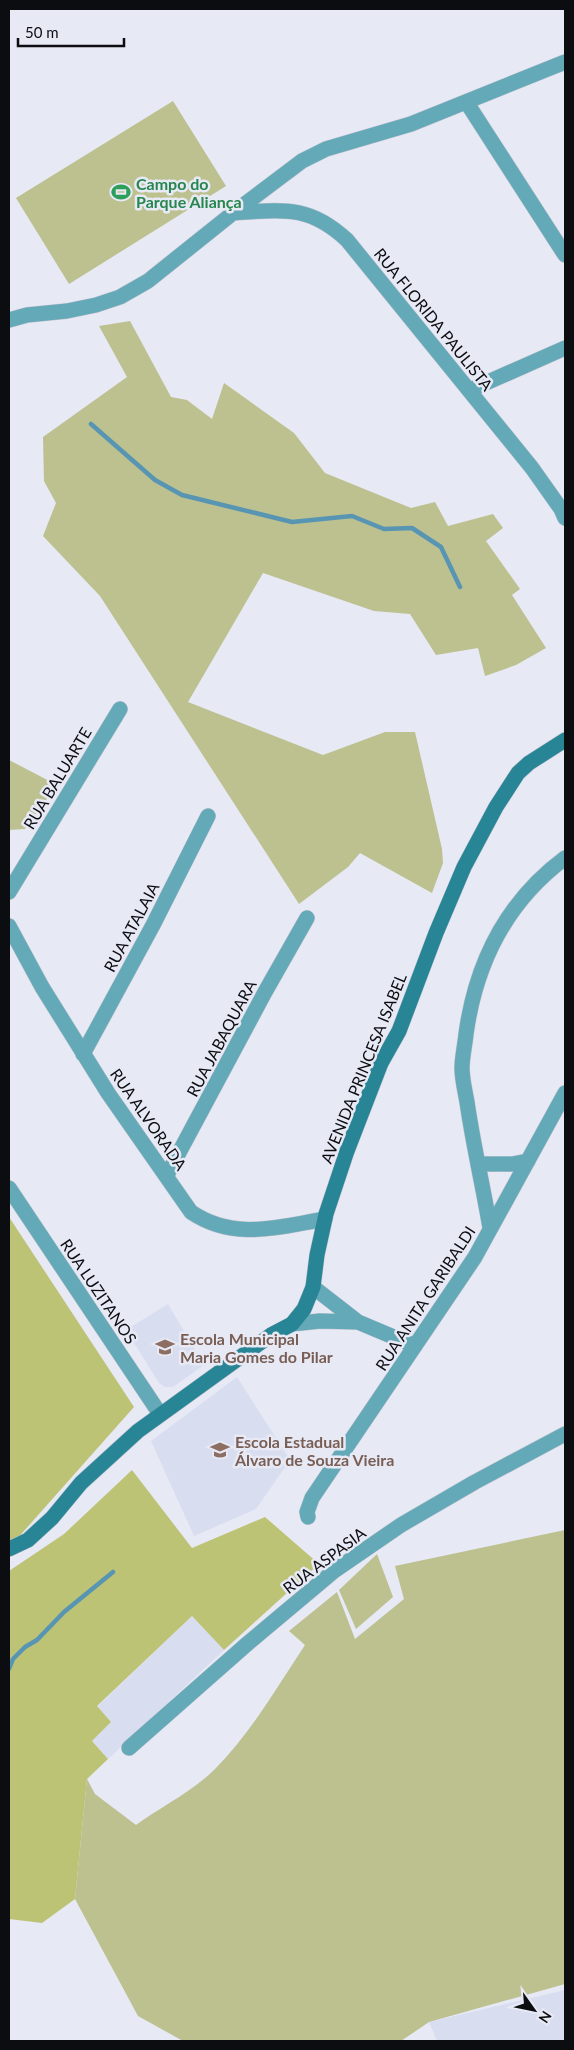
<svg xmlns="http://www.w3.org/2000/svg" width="574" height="2050" viewBox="0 0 574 2050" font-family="Lato,sans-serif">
	<rect width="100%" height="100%" fill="#e7e9f5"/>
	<path fill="#d9ddf0" d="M 168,1304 L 204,1365 L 173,1387 L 165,1387 L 159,1383 L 126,1330 Z
		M 237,1377 L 290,1460 L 256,1509 L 194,1536 L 151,1441 Z
		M 192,1616 L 224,1650 L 108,1759 L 92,1741 L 111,1722 L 97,1707 Z
		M 565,1990 L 565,2041 L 437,2041 L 429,2022 Z"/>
	<path fill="#bcc18f" d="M 173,101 L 226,186 L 69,284 L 16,198 Z
		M 130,321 L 171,397 L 187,400 L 212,419 L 224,383 L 294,433 L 325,473 L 411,508 L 435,502 L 448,526 L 493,514 L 503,528 L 486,541 L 520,589 L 512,595 L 546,648 L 516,665 L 485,676 L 478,648 L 436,655 L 410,614 L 374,611 L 263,573 L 188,702 L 323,755 L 385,732 L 415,732 L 442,849 L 443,863 L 432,893 L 360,853 L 348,867 L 299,904 L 100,596 L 43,536 L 56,503 L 44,481 L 43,437 L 127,377 L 99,326 Z
		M 9,760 L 57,785 L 25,829 L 9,830 Z
		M 565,1530 L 565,1984 L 429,2022 L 401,2041 L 183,2041 L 138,2016 L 75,1899 L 87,1779 L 95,1794 L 136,1825 C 162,1806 192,1792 215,1769 C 251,1733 277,1687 305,1645 L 289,1631 L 337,1592 L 355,1639 L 404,1599 L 395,1566 Z
		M 377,1554 L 393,1597 L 356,1629 L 339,1590 Z"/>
	<path fill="#bdc375" d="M 9,1217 L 134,1407 L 16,1540 L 9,1541 Z
		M 132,1470 L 192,1548 L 265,1517 L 319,1564 L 224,1650 L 192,1616 L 97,1706 L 111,1722 L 92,1741 L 108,1759 L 87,1779 L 75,1899 L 42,1923 L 9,1919 L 9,1571 L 64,1534 Z"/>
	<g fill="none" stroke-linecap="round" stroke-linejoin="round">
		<path stroke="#5895b3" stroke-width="4.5" d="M 91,424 L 155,480 L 182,495 L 292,522 L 352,516 L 384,529 L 412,528 L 441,547 L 460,587
			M 9,1669 L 13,1659 L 25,1647 L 37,1640 L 64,1612 L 113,1572"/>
		<g stroke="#c4c6d1" stroke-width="16">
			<path id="minor" d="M 467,103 L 565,255
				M 233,213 C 282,210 308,204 347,240 L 532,468 L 561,509 L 565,518
				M 9,320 L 27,315 L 67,311 L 96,305 L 120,297 L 148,281 L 233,213 L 302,161 L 326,149 L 411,124 L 565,62
				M 470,390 L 565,348
				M 9,892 L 120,709
				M 9,926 L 42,987 L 108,1093 L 191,1212 C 234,1241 277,1227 325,1219
				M 83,1054 L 153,925 L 208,816
				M 479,1164 L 512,1164 L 528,1161
				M 167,1175 L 265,992 L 307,918
				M 9,1188 L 160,1414
				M 490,1228 C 483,1186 473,1144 467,1102 C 465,1091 462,1079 462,1068 C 462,1057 465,1045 466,1034 C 476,962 506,902 565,858
				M 313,1287 L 358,1322 L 415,1346
				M 292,1324 L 320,1321 L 358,1322
				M 308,1517 L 307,1512 L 312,1498 L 475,1257 L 565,1093
				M 129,1748 L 247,1644 L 334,1571 L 401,1525 L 475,1482 L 565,1434"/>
		</g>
		<g stroke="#c4c6d1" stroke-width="16">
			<path id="secondary" d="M 9,1549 L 28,1540 L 52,1518 L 81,1483 L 138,1431 L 271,1335 L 292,1324 L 304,1309 L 313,1287 L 317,1255 L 326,1214 L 347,1151 L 381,1063 L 399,1031 L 436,933 L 464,867 L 496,807 L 518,773 L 529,763 L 565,740"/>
		</g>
		<use href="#minor" stroke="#64a9b7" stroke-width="15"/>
		<use href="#secondary" stroke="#288596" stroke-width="15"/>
	</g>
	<defs>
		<g id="stadium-bare" transform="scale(1.5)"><path d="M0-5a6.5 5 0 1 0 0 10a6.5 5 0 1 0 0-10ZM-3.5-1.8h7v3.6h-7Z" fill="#2e9e5b" stroke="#e7e9f5" stroke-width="2.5" paint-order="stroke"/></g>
		<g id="school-bare" transform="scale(1.5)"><path d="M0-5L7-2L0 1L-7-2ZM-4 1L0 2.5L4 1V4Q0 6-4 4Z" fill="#8d6e63" stroke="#e7e9f5" stroke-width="2.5" paint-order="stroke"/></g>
	</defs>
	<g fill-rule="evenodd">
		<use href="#stadium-bare" x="121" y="192"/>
		<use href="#school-bare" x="165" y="1347"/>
		<use href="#school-bare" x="220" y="1450"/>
	</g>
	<g text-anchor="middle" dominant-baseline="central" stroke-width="5" stroke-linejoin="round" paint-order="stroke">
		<g font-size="16" font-weight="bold" fill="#27864d" stroke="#e7e9f5" text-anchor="start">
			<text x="136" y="183">Campo do<tspan x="136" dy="18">Parque Aliança</tspan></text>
		</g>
		<g font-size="16" fill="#0c0d11" stroke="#e7e9f5">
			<text transform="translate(434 319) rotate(51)">RUA FLORIDA PAULISTA</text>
			<text transform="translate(57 778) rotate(-59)">RUA BALUARTE</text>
			<text transform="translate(131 927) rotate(-62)">RUA ATALAIA</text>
			<text transform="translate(221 1038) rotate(-62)">RUA JABAQUARA</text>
			<text transform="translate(363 1068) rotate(-68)">AVENIDA PRINCESA ISABEL</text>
			<text transform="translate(149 1119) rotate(55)">RUA ALVORADA</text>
			<text transform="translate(99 1291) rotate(56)">RUA LUZITANOS</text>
			<text transform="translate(425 1298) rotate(-57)">RUA ANITA GARIBALDI</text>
			<text transform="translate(324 1560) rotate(-37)">RUA ASPASIA</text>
		</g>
		<g font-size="16" font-weight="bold" fill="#785e54" stroke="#e7e9f5" text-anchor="start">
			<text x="180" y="1338">Escola Municipal<tspan x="180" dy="18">Maria Gomes do Pilar</tspan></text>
			<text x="235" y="1441">Escola Estadual<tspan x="235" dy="18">Álvaro de Souza Vieira</tspan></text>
		</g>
	</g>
	<rect width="574" height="2050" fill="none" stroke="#0c0d11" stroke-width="20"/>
	<g transform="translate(534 2010) rotate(123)" stroke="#e7e9f5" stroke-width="4" paint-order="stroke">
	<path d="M0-4L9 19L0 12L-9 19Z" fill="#0c0d11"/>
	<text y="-8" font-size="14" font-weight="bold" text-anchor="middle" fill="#0c0d11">N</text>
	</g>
	<path d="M18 38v8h106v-8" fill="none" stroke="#0c0d11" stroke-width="2.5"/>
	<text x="25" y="38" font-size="15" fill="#0c0d11" stroke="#e7e9f5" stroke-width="4" paint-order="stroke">50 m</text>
</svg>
